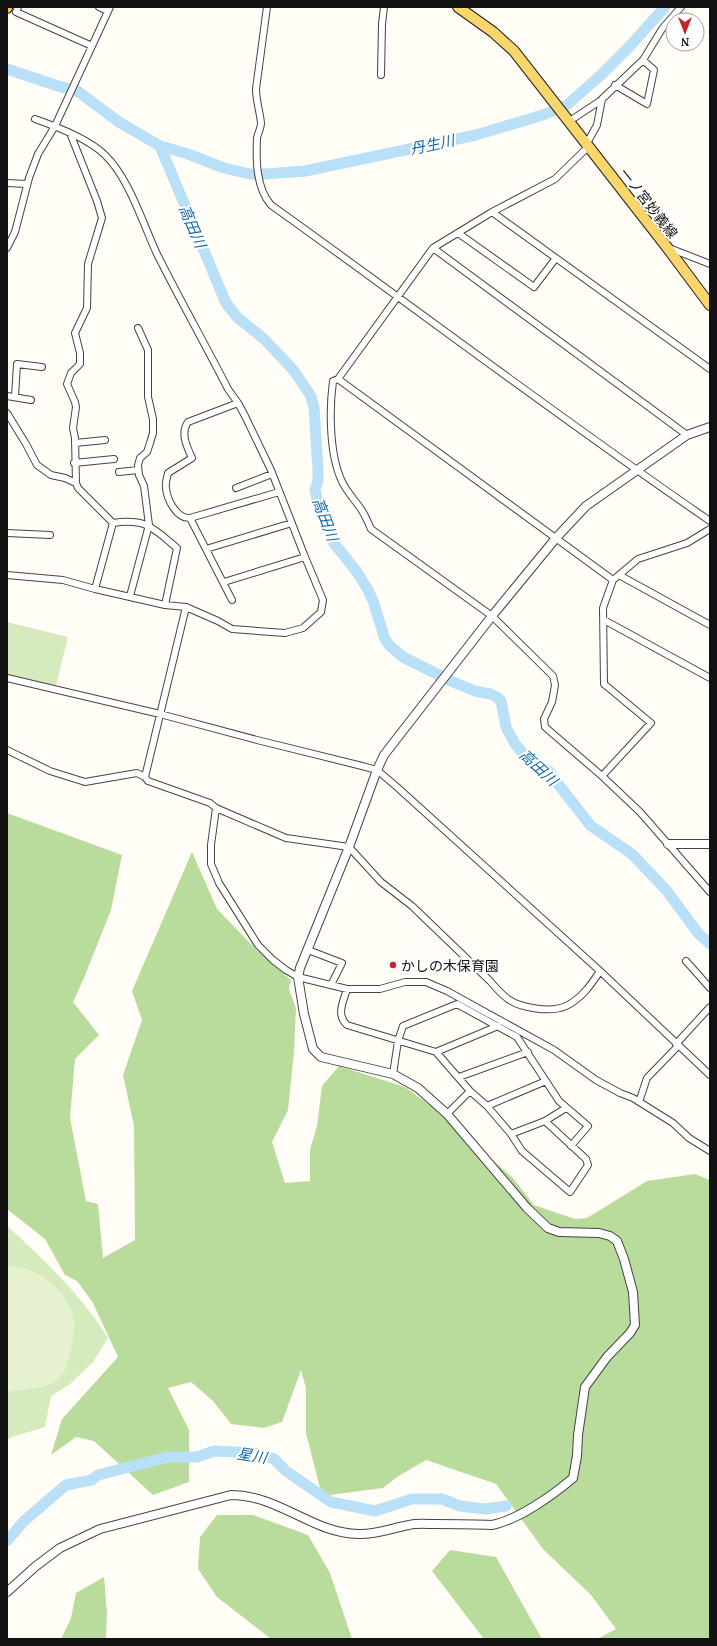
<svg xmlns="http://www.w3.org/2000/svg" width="717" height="1646" viewBox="0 0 717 1646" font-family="'PT Serif','Noto Sans JP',serif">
	<rect width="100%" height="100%" fill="#fffdf5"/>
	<path fill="#d5ebbd" d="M 7,622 L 68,637 L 55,690 L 7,678 Z
		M 7,1226 C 44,1259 82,1296 108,1338 L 93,1362 L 70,1384 L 51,1396 L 45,1427 L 9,1438 L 7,1445 Z"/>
	<path fill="#b9dc9c" d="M 7,813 L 122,855 L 111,910 L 84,978 L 73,1002 L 99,1035 L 75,1059 L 70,1118 L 86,1201 L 98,1204 L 103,1258 L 135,1240 L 134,1126 L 123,1075 L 142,1020 L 132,991 L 192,852 L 217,909 L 257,950 L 291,980 L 289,989 L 296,1008 L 294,1052 L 288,1110 L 272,1142 L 285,1183 L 310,1181 L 310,1150 L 317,1126 L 322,1086 L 339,1066 L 405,1087 L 431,1106 L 512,1177 L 534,1205 L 575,1219 L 587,1218 L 647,1181 L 695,1174 L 710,1180 L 710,1639 L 597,1639 L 616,1629 L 591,1595 L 543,1549 L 496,1484 L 426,1460 L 397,1477 L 383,1488 L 322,1496 L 306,1433 L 306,1388 L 301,1370 L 282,1422 L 264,1428 L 231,1424 L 213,1401 L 191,1382 L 168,1388 L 189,1430 L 189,1482 L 153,1495 L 94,1441 L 76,1437 L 51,1455 L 62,1419 L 118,1357 L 93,1303 L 77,1281 L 65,1275 L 45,1239 L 7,1209 Z
		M 217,1515 L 253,1515 L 308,1535 L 330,1573 L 352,1639 L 271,1639 L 217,1597 L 198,1569 L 200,1537 Z
		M 450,1550 L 496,1557 L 542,1639 L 484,1639 L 432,1571 Z
		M 104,1577 L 107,1613 L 106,1639 L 61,1639 L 71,1618 L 76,1593 Z"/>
	<path fill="#e6f2cf" d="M 15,1266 C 22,1268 30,1270 36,1273 C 54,1282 72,1302 74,1322 C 75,1331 72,1342 71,1350 C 68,1361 67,1372 57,1380 C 45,1390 22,1389 7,1392 L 7,1267 Z"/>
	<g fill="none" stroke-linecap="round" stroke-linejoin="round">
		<path stroke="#b9e0f7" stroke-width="11" d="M 7,69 L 61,87 L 76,90 L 119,122 L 160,146 L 226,303 L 237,317 L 264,339 L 285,361 L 294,371 L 311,396 L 314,408 L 318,470 L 318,480 L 315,490 L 318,503 L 333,542 L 357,572 L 368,590 L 373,601 L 385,639 L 390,646 L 403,657 L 453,682 L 475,691 L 490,694 L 497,697 L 501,701 L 506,727 L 515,744 L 524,754 L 534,763 L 550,772 L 558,784 L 591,826 L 632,854 L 667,891 L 698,933 L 710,944
			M 160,146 L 188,154 L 224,168 L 250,174 L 266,174 L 305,171 L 476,135 L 543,115 L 567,105 L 602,74 L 629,47 L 665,7
			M 7,1541 L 24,1521 L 66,1485 L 92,1480 L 98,1475 L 168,1457 L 197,1457 L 214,1451 L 255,1453 L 274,1459 L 286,1471 L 331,1502 L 375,1511 L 412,1499 L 442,1499 L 460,1506 L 485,1509 L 506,1506"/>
		<g stroke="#444" stroke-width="8">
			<path id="minor" d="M 18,7 L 16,12 L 92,46
				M 99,7 L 108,11
				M 267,7 L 256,89 C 256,101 260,112 261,123 C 261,128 258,133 257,138 C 256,160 256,188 271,205 C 418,310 561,419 710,521
				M 381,75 L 382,24 L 384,7
				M 615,85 L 647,104 L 654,70 L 643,60
				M 35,119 C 55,126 90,140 105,155 C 129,178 143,224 157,254 C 180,300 205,344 228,389 L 238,403 L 245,416 L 271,470 L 305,557 L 323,600 L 321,612 L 303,628 L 285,633 L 232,629 L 218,621 L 186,607
				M 568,122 L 600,101 L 643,60 L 662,29 L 681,7
				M 70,133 L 97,201 L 102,218 L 88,264 L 87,308 L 75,333 L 80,353 L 80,364 L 71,373 L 67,384 L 75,402 L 76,407 L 73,428 L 75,438 L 76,483 L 78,488 L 113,523 C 146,518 153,528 177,548 L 165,605
				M 586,145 L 597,125 L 602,99
				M 588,147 L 555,179 L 492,212 L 433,248 L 338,379 L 333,381 C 329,411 329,461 345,487 C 350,495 356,502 361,509 C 365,515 368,522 371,529 L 492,616 L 553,676 L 555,685 L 552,702 L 544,719 L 545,727 L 602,776 L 640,812 L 710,892
				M 7,183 L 27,184
				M 492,212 L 710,369
				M 458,233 L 534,287 L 556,258
				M 7,248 L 15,232 L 29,178 L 38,154 L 55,126 L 110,7
				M 433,248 L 687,435
				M 669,248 L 710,264
				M 338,379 L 613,580
				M 7,396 L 31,400
				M 15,397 L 17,364 L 42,367
				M 238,403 L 188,422 C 180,433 187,447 192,458 L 168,473 C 167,478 165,483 166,488 C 167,500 177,519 190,518 L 279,492
				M 7,413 L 26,444 L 37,465 L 51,475 L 65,478 L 76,483
				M 75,443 L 105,440
				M 74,463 L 114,459
				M 119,472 L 138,470
				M 236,488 L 272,474
				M 190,518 L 232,600
				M 7,533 L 50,535
				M 206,549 L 292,523
				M 7,575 L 63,580 L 95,589 L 165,605 L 186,607 L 145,777
				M 619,575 L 710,625
				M 224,582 L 305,557
				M 95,589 L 113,523
				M 130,596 L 149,525 L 144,486 L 139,475 L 138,465 L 140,458 L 147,452 L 150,443 L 153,433 L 153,419 L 148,397 L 148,350 L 138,328
				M 604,620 L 710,678
				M 7,678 L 160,714 L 257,740 L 362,766 L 377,770 L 397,787 L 600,971 L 710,1075
				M 7,750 L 50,771 L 85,782 L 137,773 L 145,777 L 148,781 L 210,803 L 216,808 L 286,838 L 349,847 L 381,882 L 412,906 L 490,981 C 496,988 501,994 508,999 C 520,1008 551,1013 566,1006 C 581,999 591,985 600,971
				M 602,776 L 651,723 L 604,684 L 603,608 L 613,580 L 638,559 L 687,543 L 710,529
				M 216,808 L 211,845 L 211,864 L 219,883 L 258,945 L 273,960 L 286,970 L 298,977 L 347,989 L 380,989 L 405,982 L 426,982 L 447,991 L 554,1050 L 596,1080 L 620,1093 L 633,1098 L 673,1123 L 689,1138 L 710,1151
				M 308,950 L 342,963 L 331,985
				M 686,961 L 710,988
				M 347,989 C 343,1002 336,1015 347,1025 L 436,1052 L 470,1091 L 487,1106 L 511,1134 L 522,1151 L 570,1192 L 588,1165 L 586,1159 L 545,1121 L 511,1134
				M 676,1044 L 710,1007
				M 436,1052 L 498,1026
				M 393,1074 L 398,1041 L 403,1026 L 457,1004 L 517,1037 L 559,1101 L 588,1126 L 571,1146
				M 459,1077 L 528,1052
				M 639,1102 L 647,1078 L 678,1046
				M 487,1106 L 546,1081
				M 447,1114 L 470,1091
				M 545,1121 L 566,1108"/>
		</g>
		<g stroke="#444" stroke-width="10">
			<path id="tertiary" d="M 668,844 L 710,844
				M 7,1592 L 36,1566 L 60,1548 L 100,1529 L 231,1495 C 279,1495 312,1533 358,1534 C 376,1535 392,1528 409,1525 C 417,1523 426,1524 434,1524 C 453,1524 472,1524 492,1525 C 518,1520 553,1495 573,1478 L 577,1456 L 578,1435 L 585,1387 L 607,1357 L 630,1333 L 635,1325 L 633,1292 L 624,1259 L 617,1241 L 610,1236 L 599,1233 L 559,1232 L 548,1228 L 527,1208 L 447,1114 L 418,1088 L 393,1074 L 321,1057 L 313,1049 L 304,1014 L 298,977 L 300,968 L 349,847 L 377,770 L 384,755 L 492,616 L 556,538 L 586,506 L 687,435 L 710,427"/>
		</g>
		<g stroke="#222" stroke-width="12">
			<path id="primary" d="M 458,7 L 493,32 L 514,51 L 666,246 L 710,305"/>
		</g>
		<g stroke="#222" stroke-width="12">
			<path id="trunk" d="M 7,8 L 7,7"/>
		</g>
		<use href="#minor" stroke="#fff" stroke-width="6"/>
		<use href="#tertiary" stroke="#fff" stroke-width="8"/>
		<use href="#primary" stroke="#f9d66b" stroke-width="10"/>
		<use href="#trunk" stroke="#f7bc64" stroke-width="10"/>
	</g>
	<circle fill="#c4262e" stroke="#fff" stroke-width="1.5" cx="393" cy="965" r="4"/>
	<g text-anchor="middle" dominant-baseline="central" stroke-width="4" stroke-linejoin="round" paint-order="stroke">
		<g font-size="14" fill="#111" stroke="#fff">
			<text transform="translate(649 203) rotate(52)">一ノ宮妙義線</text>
		</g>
		<g font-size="14" fill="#111" stroke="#fff" text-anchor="start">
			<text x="401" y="965">かしの木保育園</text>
		</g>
		<g font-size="15" font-style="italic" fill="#1768a6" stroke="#fff">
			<text transform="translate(432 144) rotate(-12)">丹生川</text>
			<text transform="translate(193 226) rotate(67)">高田川</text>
			<text transform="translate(326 519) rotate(69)">高田川</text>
			<text transform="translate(539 767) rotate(43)">高田川</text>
			<text transform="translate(252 1455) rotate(9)">星川</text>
		</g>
	</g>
	<rect width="717" height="1646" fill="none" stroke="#111111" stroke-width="16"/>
	<g transform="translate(685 32) rotate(180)"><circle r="19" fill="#ffffff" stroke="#a0a0a0"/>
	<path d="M0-3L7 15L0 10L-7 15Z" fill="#c4262e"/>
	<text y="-6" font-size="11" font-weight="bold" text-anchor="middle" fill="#111111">N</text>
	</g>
</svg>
